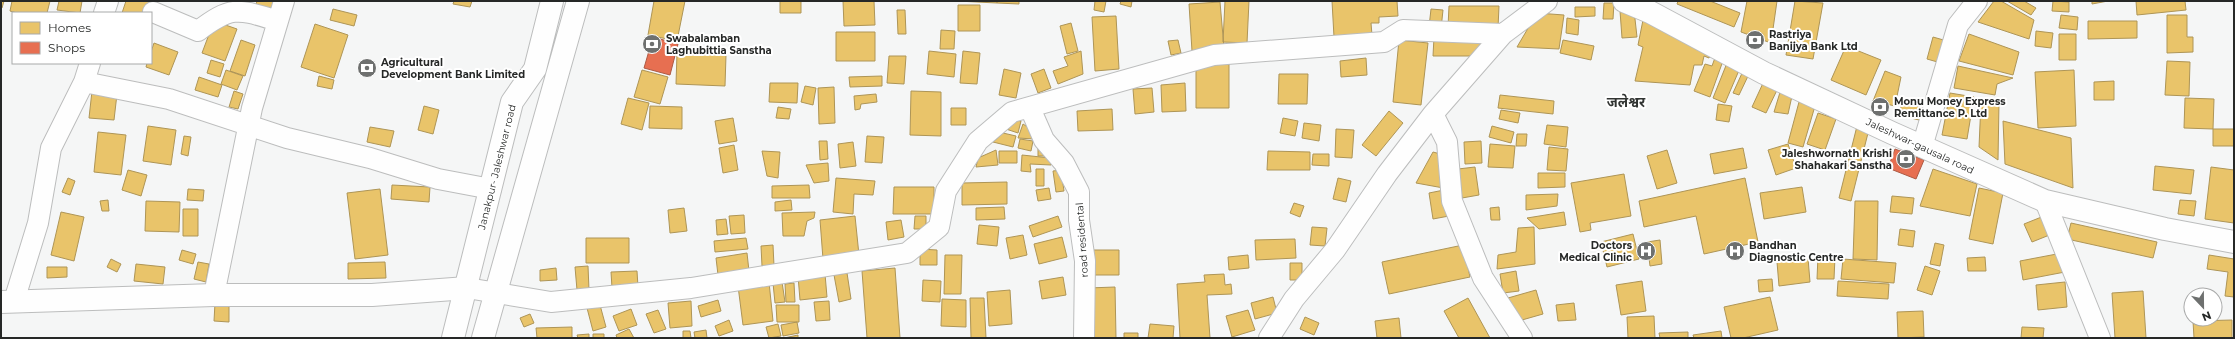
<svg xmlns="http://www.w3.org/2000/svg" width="2235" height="339" viewBox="0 0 2235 339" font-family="Montserrat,'Noto Sans Devanagari',sans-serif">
	<rect width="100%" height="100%" fill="#f5f6f6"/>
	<path fill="#e9c46a" stroke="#ae9556" d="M 1,1 L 4,1 L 2,8 L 1,7 Z
		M 12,1 L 50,1 L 47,13 L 17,13 L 10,11 Z
		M 59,1 L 82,1 L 80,13 L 57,10 Z
		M 126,1 L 150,1 L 147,13 L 122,13 Z
		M 257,1 L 274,1 L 271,12 L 255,8 Z
		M 454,1 L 472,1 L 470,7 L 453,4 Z
		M 654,1 L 685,1 L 677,41 L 648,35 Z
		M 780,1 L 801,1 L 801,13 L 780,13 Z
		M 843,1 L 874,1 L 875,25 L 844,26 Z
		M 957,1 L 997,1 L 997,3 Z
		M 997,1 L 1019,1 L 1019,4 L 997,3 Z
		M 1095,1 L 1106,1 L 1104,12 L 1094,10 Z
		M 1121,1 L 1132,1 L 1131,7 L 1120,4 Z
		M 1225,1 L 1249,1 L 1247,43 L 1223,42 Z
		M 1332,1 L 1397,1 L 1398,16 L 1379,17 L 1379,23 L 1371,23 L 1372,35 L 1334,37 Z
		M 1678,1 L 1710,1 L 1740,13 L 1734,27 L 1677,4 Z
		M 1747,1 L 1777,1 L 1771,43 L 1741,32 Z
		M 1795,1 L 1823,3 L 1813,59 L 1786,55 Z
		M 1994,1 L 2001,1 L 2034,20 L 2029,39 L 1978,22 Z
		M 2007,1 L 2024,1 L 2036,8 L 2031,15 Z
		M 2053,1 L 2069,2 L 2069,12 L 2052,11 Z
		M 2092,1 L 2108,1 L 2092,4 Z
		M 2136,1 L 2185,1 L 2186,10 L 2137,15 Z
		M 1220,2 L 1224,48 L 1192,51 L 1189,4 Z
		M 1604,3 L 1614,3 L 1613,19 L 1603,19 Z
		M 958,5 L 980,5 L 980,31 L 958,31 Z
		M 1449,6 L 1499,6 L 1498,28 L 1448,27 Z
		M 1575,7 L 1595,7 L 1595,16 L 1575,17 Z
		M 333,9 L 357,15 L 354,26 L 330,20 Z
		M 1431,9 L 1443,10 L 1441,29 L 1429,27 Z
		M 897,10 L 905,10 L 906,34 L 898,34 Z
		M 1634,10 L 1637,37 L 1622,38 L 1620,11 Z
		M 1537,13 L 1564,15 L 1559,49 L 1517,47 Z
		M 2061,15 L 2078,17 L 2077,30 L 2059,28 Z
		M 2167,15 L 2187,15 L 2187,37 L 2193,37 L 2193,52 L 2167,53 Z
		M 1116,16 L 1119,69 L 1095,71 L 1092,17 Z
		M 1567,18 L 1579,20 L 1578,35 L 1566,33 Z
		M 1643,20 L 1711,54 L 1709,58 L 1704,56 L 1702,65 L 1694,65 L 1690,85 L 1635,81 L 1643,47 L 1638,45 Z
		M 214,21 L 237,29 L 225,61 L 202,53 Z
		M 2088,21 L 2137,21 L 2137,38 L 2088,39 Z
		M 1071,23 L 1078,51 L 1067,54 L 1060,26 Z
		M 315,24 L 348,35 L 334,78 L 301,67 Z
		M 941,30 L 955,31 L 954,49 L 940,49 Z
		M 2036,31 L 2053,33 L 2051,48 L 2035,46 Z
		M 836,32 L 875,32 L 875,61 L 836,61 Z
		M 1969,34 L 2019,52 L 2013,75 L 1959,61 Z
		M 2059,34 L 2076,34 L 2076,60 L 2059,60 Z
		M 1434,37 L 1483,39 L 1474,56 L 1433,56 Z
		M 1933,37 L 1947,41 L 1941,63 L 1927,59 Z
		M 241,40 L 255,45 L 245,76 L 230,71 Z
		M 1178,40 L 1181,53 L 1171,55 L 1168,41 Z
		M 1399,40 L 1428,43 L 1421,105 L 1393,102 Z
		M 1563,40 L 1594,46 L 1591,60 L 1560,53 Z
		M 154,43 L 178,52 L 169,75 L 146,67 L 147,63 L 151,63 L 151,52 Z
		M 1846,46 L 1881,60 L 1866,95 L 1831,80 Z
		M 929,51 L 956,54 L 954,77 L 927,74 Z
		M 963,51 L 980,53 L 977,84 L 960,83 Z
		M 1081,51 L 1083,74 L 1058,84 L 1053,71 L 1068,66 L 1064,57 Z
		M 677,53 L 726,55 L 725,86 L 676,84 Z
		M 1716,55 L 1724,58 L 1710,97 L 1694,91 L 1705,64 L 1712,66 Z
		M 889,56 L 906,56 L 904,84 L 887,83 Z
		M 1366,58 L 1367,75 L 1341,77 L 1340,61 Z
		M 211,60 L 224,64 L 220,77 L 207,73 Z
		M 2167,61 L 2190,62 L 2189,96 L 2165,95 Z
		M 1727,63 L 1740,68 L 1725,103 L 1713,98 Z
		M 1196,64 L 1229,64 L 1229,108 L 1196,108 Z
		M 1958,66 L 2013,78 L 1997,84 L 1995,95 L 1954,88 Z
		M 1004,69 L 1021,73 L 1016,98 L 999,95 Z
		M 1044,69 L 1051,88 L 1038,93 L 1031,74 Z
		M 226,70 L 243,76 L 237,90 L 221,84 Z
		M 642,70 L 668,77 L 660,104 L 634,97 Z
		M 2074,70 L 2076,126 L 2038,128 L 2035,72 Z
		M 1743,71 L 1749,74 L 1739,95 L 1733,93 Z
		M 1885,71 L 1901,77 L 1895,106 L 1873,101 Z
		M 1279,74 L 1308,74 L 1307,104 L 1278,104 Z
		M 319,76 L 334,80 L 332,89 L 317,86 Z
		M 882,76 L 882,86 L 850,87 L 849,77 Z
		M 199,77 L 222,85 L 218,97 L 195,90 Z
		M 1764,81 L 1778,88 L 1766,113 L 1752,107 Z
		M 2114,81 L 2114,100 L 2094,100 L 2094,82 Z
		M 770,83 L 798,83 L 797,103 L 769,102 Z
		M 1185,83 L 1186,111 L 1162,112 L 1161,85 Z
		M 805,86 L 816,88 L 813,105 L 801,102 Z
		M 834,87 L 835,123 L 819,124 L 818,88 Z
		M 1152,88 L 1154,112 L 1135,114 L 1133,89 Z
		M 1781,89 L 1792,96 L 1788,114 L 1774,112 Z
		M 92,91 L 117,94 L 114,120 L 89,118 Z
		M 234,91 L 243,94 L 238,109 L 229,107 Z
		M 911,91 L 941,92 L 941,136 L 910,135 Z
		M 1950,93 L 1974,97 L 1967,139 L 1942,135 Z
		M 876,94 L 877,102 L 861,104 L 860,109 L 855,110 L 854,96 Z
		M 1500,95 L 1554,101 L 1553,114 L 1498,108 Z
		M 628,98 L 649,103 L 642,130 L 621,124 Z
		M 2185,98 L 2214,99 L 2213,129 L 2184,128 Z
		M 1799,102 L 1815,106 L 1803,147 L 1788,143 Z
		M 1902,102 L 1926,109 L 1923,121 L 1899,115 Z
		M 1981,102 L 1999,102 L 1998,160 L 1979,147 Z
		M 1718,104 L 1732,106 L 1729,122 L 1716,120 Z
		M 424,106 L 439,110 L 433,134 L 418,130 Z
		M 650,106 L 682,107 L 682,129 L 649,128 Z
		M 778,107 L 791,109 L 789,119 L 776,118 Z
		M 951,108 L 966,108 L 966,125 L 951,125 Z
		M 1112,109 L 1113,130 L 1078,131 L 1077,111 Z
		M 1501,110 L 1520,113 L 1518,123 L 1499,119 Z
		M 1389,111 L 1403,123 L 1376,156 L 1362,145 Z
		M 1818,113 L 1836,119 L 1825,150 L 1807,144 Z
		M 733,118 L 737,141 L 719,144 L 715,121 Z
		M 1009,118 L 1021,121 L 1018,133 L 1006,129 Z
		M 1283,118 L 1298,121 L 1295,136 L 1280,133 Z
		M 2003,121 L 2071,138 L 2073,188 L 2005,164 Z
		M 1304,123 L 1321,125 L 1319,141 L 1302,138 Z
		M 1023,124 L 1035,132 L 1034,139 L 1018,138 Z
		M 1547,125 L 1568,127 L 1566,147 L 1544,144 Z
		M 148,126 L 176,130 L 171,165 L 143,161 Z
		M 1492,126 L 1514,132 L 1511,143 L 1489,137 Z
		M 1857,126 L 1869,129 L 1851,201 L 1839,198 Z
		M 370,127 L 394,131 L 390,147 L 367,142 Z
		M 1336,129 L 1354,130 L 1352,158 L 1335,157 Z
		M 2213,129 L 2234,129 L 2234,146 L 2213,146 Z
		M 98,132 L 126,135 L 121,175 L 94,172 Z
		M 1003,133 L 1016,136 L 1013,147 L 993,142 Z
		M 1517,134 L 1527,134 L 1526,146 L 1516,146 Z
		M 184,136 L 191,137 L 188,156 L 181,154 Z
		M 867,136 L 884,137 L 882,163 L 865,162 Z
		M 1020,139 L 1033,141 L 1031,151 L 1018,148 Z
		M 819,141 L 827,141 L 828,159 L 820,160 Z
		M 1481,141 L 1482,163 L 1465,164 L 1464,142 Z
		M 853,142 L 856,166 L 840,168 L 838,144 Z
		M 1490,144 L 1515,146 L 1513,168 L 1488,167 Z
		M 1788,144 L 1796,168 L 1776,175 L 1768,150 Z
		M 734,145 L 738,170 L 723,173 L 719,148 Z
		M 1549,147 L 1568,149 L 1566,171 L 1547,170 Z
		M 1038,148 L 1047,156 L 1038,156 Z
		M 1743,148 L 1747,168 L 1714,174 L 1710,154 Z
		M 996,150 L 998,165 L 976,167 L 978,158 Z
		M 1667,150 L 1677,183 L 1657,189 L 1647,156 Z
		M 762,151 L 780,152 L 778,178 L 767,176 Z
		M 999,151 L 1017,151 L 1017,163 L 999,163 Z
		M 1268,151 L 1310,152 L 1310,170 L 1267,170 Z
		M 1433,152 L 1444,155 L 1449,189 L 1416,183 Z
		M 1313,154 L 1329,154 L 1329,166 L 1312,165 Z
		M 1022,155 L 1050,158 L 1051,165 L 1030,164 L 1031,172 L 1021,171 Z
		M 828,163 L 829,181 L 814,183 L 806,165 Z
		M 2155,166 L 2194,170 L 2191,194 L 2153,190 Z
		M 1475,167 L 1479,195 L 1462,198 L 1458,169 Z
		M 2211,167 L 2234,170 L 2234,223 L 2205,219 Z
		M 1036,169 L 1044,169 L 1044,186 L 1036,186 Z
		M 1933,169 L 1977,184 L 1970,216 L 1920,206 Z
		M 128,170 L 147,175 L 141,196 L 122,190 Z
		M 1061,170 L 1064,191 L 1056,192 L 1053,171 Z
		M 1538,173 L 1565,173 L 1565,187 L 1538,188 Z
		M 1624,174 L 1631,216 L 1590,223 L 1591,230 L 1580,232 L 1571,183 Z
		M 68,178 L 75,181 L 70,195 L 62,192 Z
		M 836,178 L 875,181 L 873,195 L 854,194 L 853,214 L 833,212 Z
		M 1338,178 L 1351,181 L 1346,202 L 1333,199 Z
		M 1745,178 L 1758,242 L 1704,254 L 1696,216 L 1644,227 L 1639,201 Z
		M 1007,182 L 1007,204 L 962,205 L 962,183 Z
		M 392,185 L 430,187 L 429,202 L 391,199 Z
		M 809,185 L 810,198 L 772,198 L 772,186 Z
		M 894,187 L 934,187 L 934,214 L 893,214 Z
		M 1802,187 L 1806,212 L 1764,219 L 1760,193 Z
		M 1049,188 L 1051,199 L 1038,201 L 1036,190 Z
		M 1979,188 L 2003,193 L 1993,244 L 1969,239 Z
		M 188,189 L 204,190 L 203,201 L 187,200 Z
		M 380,189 L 388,255 L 355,259 L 347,193 Z
		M 1444,190 L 1449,216 L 1433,219 L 1429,193 Z
		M 1558,194 L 1557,206 L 1526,210 L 1526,195 Z
		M 1892,196 L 1914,198 L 1912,214 L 1890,212 Z
		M 108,200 L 109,211 L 102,211 L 100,201 Z
		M 791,200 L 792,210 L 775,211 L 775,202 Z
		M 2180,200 L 2196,201 L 2194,216 L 2178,214 Z
		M 146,201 L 180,202 L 179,232 L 145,231 Z
		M 1855,201 L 1878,201 L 1877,260 L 1853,259 Z
		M 1294,203 L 1304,206 L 1300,217 L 1290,213 Z
		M 1004,207 L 1005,219 L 976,220 L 976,208 Z
		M 1499,207 L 1500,220 L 1491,220 L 1490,208 Z
		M 684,208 L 687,231 L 670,233 L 668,210 Z
		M 183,209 L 198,209 L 198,236 L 183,236 Z
		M 61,212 L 84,217 L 74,261 L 51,255 Z
		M 815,212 L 814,218 L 807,221 L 804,236 L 783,236 L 782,213 Z
		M 1564,212 L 1566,225 L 1539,229 L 1527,218 Z
		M 744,215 L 745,233 L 731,234 L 729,216 Z
		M 855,216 L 859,255 L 823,259 L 820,220 Z
		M 915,216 L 926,216 L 926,229 L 914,229 Z
		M 1058,216 L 1062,227 L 1033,237 L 1029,226 Z
		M 2044,216 L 2052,234 L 2032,242 L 2024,224 Z
		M 726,219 L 728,234 L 717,235 L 716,220 Z
		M 901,220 L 904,237 L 888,240 L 886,222 Z
		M 2071,223 L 2157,242 L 2153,258 L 2067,239 Z
		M 979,225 L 999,227 L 997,246 L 977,244 Z
		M 1312,227 L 1327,228 L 1325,246 L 1310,245 Z
		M 1534,227 L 1535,264 L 1497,269 L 1498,255 L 1516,252 L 1518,228 Z
		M 1900,229 L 1915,231 L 1913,247 L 1898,245 Z
		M 1633,234 L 1639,259 L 1607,267 L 1601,242 Z
		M 1023,235 L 1027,255 L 1010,259 L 1006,238 Z
		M 1062,237 L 1067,257 L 1039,264 L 1034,244 Z
		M 586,238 L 629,238 L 629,263 L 586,263 Z
		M 746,238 L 748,249 L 715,252 L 714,241 Z
		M 1295,239 L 1296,258 L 1256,260 L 1255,240 Z
		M 1660,240 L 1662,264 L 1650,266 L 1647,242 Z
		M 1935,243 L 1944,245 L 1940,266 L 1930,264 Z
		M 773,245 L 774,266 L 762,266 L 761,246 Z
		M 1463,245 L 1470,277 L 1389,294 L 1382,262 Z
		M 920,249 L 937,250 L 937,265 L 920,265 Z
		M 182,250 L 196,254 L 193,264 L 179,260 Z
		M 1093,250 L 1119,250 L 1119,275 L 1093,275 Z
		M 747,253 L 749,271 L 718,275 L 716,258 Z
		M 2062,253 L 2065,272 L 2023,280 L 2020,261 Z
		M 945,255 L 962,255 L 961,294 L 944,294 Z
		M 1248,255 L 1249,268 L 1229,270 L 1228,257 Z
		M 2209,255 L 2234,259 L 2234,297 L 2225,296 L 2228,272 L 2207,269 Z
		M 1818,256 L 1835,257 L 1834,279 L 1817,279 Z
		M 1985,257 L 1986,271 L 1968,271 L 1967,258 Z
		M 1808,258 L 1810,282 L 1779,286 L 1777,262 Z
		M 111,259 L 121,264 L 117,272 L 107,267 Z
		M 1843,259 L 1896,263 L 1894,283 L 1841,279 Z
		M 198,262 L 209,264 L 206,282 L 194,279 Z
		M 385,262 L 386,278 L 348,279 L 348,263 Z
		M 1290,263 L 1302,263 L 1302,280 L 1290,280 Z
		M 136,264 L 165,267 L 163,284 L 134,281 Z
		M 588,266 L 589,290 L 577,290 L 575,267 Z
		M 1925,266 L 1940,271 L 1932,295 L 1917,290 Z
		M 47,267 L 67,267 L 67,277 L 47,278 Z
		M 556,268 L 557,280 L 540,281 L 540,270 Z
		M 895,268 L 900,338 L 867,338 L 862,271 Z
		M 637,271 L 638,287 L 612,288 L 611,272 Z
		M 1516,271 L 1519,291 L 1503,293 L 1500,274 Z
		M 847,273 L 851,299 L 839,302 L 834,275 Z
		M 825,274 L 827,297 L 800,300 L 798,276 Z
		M 1224,274 L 1225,285 L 1231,284 L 1232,294 L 1207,295 L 1210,338 L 1180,338 L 1177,284 L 1205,282 L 1204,275 Z
		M 1063,277 L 1066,295 L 1042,299 L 1039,281 Z
		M 1772,279 L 1773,291 L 1759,292 L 1758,280 Z
		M 923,280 L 941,281 L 940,302 L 922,301 Z
		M 1642,281 L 1646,311 L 1621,315 L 1616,285 Z
		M 1838,281 L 1889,284 L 1888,299 L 1837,296 Z
		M 769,282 L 773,321 L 743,325 L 738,286 Z
		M 782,282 L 785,302 L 775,303 L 773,283 Z
		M 2065,282 L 2067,307 L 2038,310 L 2036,285 Z
		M 794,283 L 795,302 L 786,302 L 785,284 Z
		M 1115,287 L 1116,338 L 1090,338 L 1088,288 Z
		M 1010,290 L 1012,324 L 989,326 L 987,292 Z
		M 1536,290 L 1543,314 L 1515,322 L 1508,298 Z
		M 2143,291 L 2146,338 L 2115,338 L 2112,293 Z
		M 1273,297 L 1277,313 L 1255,319 L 1251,303 Z
		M 1770,297 L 1778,330 L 1743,338 L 1731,338 L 1724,307 Z
		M 970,298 L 984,298 L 986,338 L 971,338 Z
		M 1468,298 L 1490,338 L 1459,338 L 1444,311 Z
		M 942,299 L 966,300 L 966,327 L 941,326 Z
		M 718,300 L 721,311 L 701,317 L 698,306 Z
		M 691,301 L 692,326 L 670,328 L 668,303 Z
		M 829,301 L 830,320 L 816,321 L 814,302 Z
		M 215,303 L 229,303 L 229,322 L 214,321 Z
		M 1574,303 L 1576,320 L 1558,321 L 1556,305 Z
		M 600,305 L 606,327 L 593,331 L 587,308 Z
		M 776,305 L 799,305 L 799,322 L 777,322 Z
		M 631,309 L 637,325 L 619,331 L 613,316 Z
		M 658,310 L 666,329 L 654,333 L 646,314 Z
		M 1248,310 L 1255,330 L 1232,337 L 1226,316 Z
		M 1923,311 L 1924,337 L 1898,338 L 1897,312 Z
		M 530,314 L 534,323 L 524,327 L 520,318 Z
		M 1654,316 L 1655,338 L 1628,338 L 1627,317 Z
		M 1305,317 L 1319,323 L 1314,335 L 1300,329 Z
		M 1399,318 L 1401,338 L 1377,338 L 1375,321 Z
		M 729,320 L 733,331 L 719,336 L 715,326 Z
		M 2232,320 L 2232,338 L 2194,338 L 2193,321 Z
		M 797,322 L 799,333 L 783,336 L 781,325 Z
		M 778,324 L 781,336 L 769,338 L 766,327 Z
		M 1150,324 L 1174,326 L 1173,338 L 1148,338 Z
		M 572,327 L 572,338 L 537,338 L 536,328 Z
		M 2022,327 L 2044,328 L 2043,338 L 2021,338 Z
		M 629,329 L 634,338 L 617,338 L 616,335 Z
		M 706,330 L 707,338 L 695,338 L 694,332 Z
		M 683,331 L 690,331 L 691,338 L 683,338 Z
		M 1721,331 L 1722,338 L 1694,338 L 1693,335 Z
		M 1688,332 L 1688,338 L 1660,338 L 1659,333 Z
		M 1124,333 L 1138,333 L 1138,338 L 1124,338 Z
		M 589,334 L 589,338 L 578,338 L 577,335 Z
		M 593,334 L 604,334 L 604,338 L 593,338 Z
		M 798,335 L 798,338 L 784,338 Z"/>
	<path fill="#e76f51" stroke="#ad5a44" d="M 653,37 L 678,44 L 670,75 L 644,68 Z
		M 1895,149 L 1924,160 L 1916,179 L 1888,168 Z"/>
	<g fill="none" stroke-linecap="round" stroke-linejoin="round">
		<g stroke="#bcbdbd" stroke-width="22">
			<path id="minor" d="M 153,12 L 198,31 C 232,5 238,9 278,21
				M 104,13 L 108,1
				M 84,82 L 90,63
				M 1030,108 L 1044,140 L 1064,163 L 1079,192 L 1079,220 L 1085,261 L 1084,338
				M 1433,114 L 1447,142 L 1452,201 L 1483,278 L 1522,338
				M 1922,147 L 1958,25 L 1977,1
				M 2045,201 L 2100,338
				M 467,288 L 551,302 L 691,288 L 907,253 L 939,227 L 946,191 L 978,141 L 1012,112 L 1214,55 L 1384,42 L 1403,30 L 1503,34
				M 214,295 L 252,108 L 284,1
				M 14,301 L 38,223 L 51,148 L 84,82 L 169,99 L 287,138 L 370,158 L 438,179 L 491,189
				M 1269,338 L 1294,299 L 1335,250 L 1387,174 L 1433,114 L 1503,34 L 1547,1"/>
		</g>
		<g stroke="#bcbdbd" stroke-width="24">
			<path id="tertiary" d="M 1,302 L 214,295 L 372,295 L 467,288"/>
		</g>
		<g stroke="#bcbdbd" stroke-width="24">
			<path id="primary" d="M 1624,1 L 1650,12 L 1764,73 L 1892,133 L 2045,201 L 2165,229 L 2234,242"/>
		</g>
		<g stroke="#bcbdbd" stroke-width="24">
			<path id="trunk" d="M 453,338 L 512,102 L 535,69 L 552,1
				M 483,338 L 578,1"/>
		</g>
		<use href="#minor" stroke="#fefefe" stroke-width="20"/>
		<use href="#tertiary" stroke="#fefefe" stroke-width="22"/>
		<use href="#primary" stroke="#fefefe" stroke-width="22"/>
		<use href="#trunk" stroke="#fefefe" stroke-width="22"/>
	</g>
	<defs>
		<g id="bank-disc" transform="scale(1)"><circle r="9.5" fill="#6e706f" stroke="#fff"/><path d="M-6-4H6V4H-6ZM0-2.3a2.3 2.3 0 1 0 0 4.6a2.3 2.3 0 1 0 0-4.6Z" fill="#fff"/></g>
		<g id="hospital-disc" transform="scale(1)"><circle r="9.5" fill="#6e706f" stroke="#fff"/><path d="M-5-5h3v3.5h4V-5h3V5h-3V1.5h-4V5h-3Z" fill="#fff"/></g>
	</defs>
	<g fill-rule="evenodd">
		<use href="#bank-disc" x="1755" y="40"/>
		<use href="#bank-disc" x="652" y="44"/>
		<use href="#bank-disc" x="367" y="68"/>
		<use href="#bank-disc" x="1880" y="107"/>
		<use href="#bank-disc" x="1906" y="159"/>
		<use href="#hospital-disc" x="1646" y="251"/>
		<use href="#hospital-disc" x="1735" y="251"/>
	</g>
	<g text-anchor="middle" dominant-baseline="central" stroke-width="4" stroke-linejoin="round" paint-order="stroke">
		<g font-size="10" font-weight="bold" fill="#262827" stroke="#fff" text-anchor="start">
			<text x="1769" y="34">Rastriya<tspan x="1769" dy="12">Banijya Bank Ltd</tspan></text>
			<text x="666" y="38">Swabalamban<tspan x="666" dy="12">Laghubittia Sanstha</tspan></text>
			<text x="381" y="62">Agricultural<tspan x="381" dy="12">Development Bank Limited</tspan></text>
			<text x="1894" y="101">Monu Money Express<tspan x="1894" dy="12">Remittance P. Ltd</tspan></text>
			<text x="1892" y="153" text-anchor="end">Jaleshwornath Krishi<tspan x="1892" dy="12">Shahakari Sanstha</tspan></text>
			<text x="1632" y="245" text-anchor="end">Doctors<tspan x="1632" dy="12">Medical Clinic</tspan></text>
			<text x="1749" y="245">Bandhan<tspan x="1749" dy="12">Diagnostic Centre</tspan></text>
		</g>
		<g font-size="10" fill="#262827" stroke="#fff">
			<text transform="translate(1920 146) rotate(25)">Jaleshwar-gausala road</text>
			<text transform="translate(497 167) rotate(-76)">Janakpur- Jaleshwar road</text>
			<text transform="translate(1082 240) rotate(-94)">road residental</text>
		</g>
		<g font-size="14" font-weight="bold" fill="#313432" stroke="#fff">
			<text x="1626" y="102">जलेश्वर</text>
		</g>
	</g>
	<rect width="2235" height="339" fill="none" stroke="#262827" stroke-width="4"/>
	<rect x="12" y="12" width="140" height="52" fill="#ffffff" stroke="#a8a9a9"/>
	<rect x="20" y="22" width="20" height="12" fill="#e9c46a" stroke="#a8a9a9"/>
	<text x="48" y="32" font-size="12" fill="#262827">Homes</text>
	<rect x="20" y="42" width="20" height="12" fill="#e76f51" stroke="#a8a9a9"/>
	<text x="48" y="52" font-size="12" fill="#262827">Shops</text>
	<g transform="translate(2203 307) rotate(158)"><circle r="19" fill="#ffffff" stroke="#a8a9a9"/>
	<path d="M0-3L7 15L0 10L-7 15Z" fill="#6e706f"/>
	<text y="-6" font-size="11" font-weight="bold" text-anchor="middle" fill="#262827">N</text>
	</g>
</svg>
